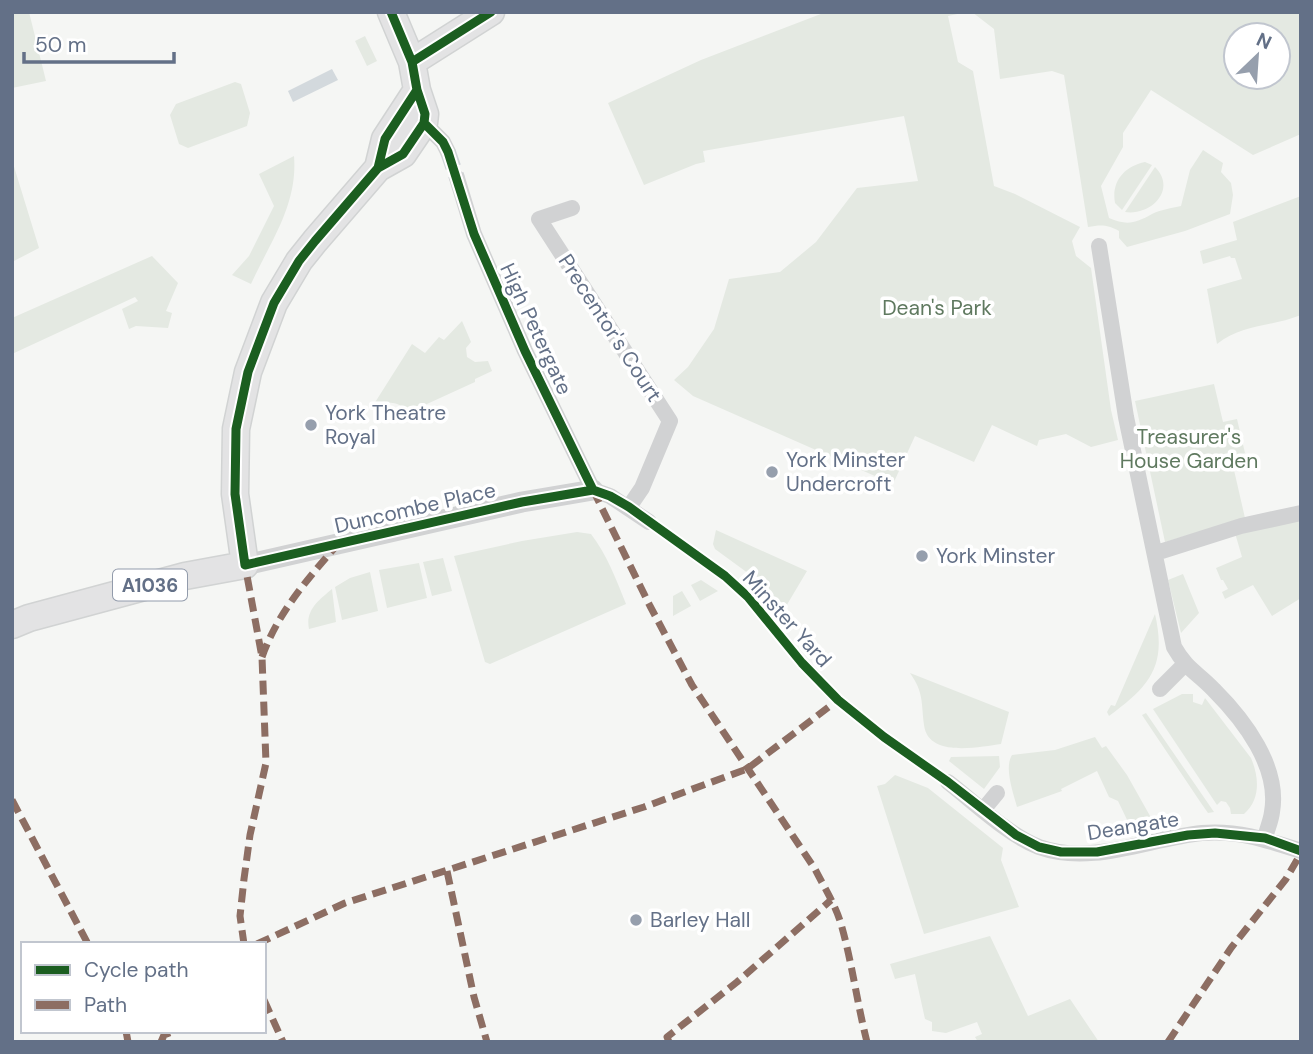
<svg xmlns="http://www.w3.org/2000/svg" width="1313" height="1054" viewBox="0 0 1313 1054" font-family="'DM Sans',sans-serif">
	<rect width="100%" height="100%" fill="#f5f6f4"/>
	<path fill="#e4e9e2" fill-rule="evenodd" d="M 12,12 L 29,12 L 46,81 L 12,88 Z
		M 826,12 L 967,12 L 948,16 L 958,62 L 973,71 L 994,186 L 1015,194 L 1080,227 L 1072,241 L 1076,256 L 1091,268 L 1111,410 L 1118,440 L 1091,447 L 1066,434 L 1039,440 L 1037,446 L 992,425 L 974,462 L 915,436 L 893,484 L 693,396 L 674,380 L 688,367 L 714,329 L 729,279 L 780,272 L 816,242 L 857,188 L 918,181 L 904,116 L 703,151 L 705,162 L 696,164 L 644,185 L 608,103 L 701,60 Z
		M 972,12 L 1301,12 L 1301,134 L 1253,155 L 1151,90 L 1123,133 L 1123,147 L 1101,186 L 1109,218 C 1127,226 1136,223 1152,214 C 1160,210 1172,208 1181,206 L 1190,170 L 1203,150 L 1223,163 L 1221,172 L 1231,183 L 1233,195 L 1230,214 L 1185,231 L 1127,247 L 1119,238 L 1119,231 C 1107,224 1100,225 1088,227 L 1064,75 L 1052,71 L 1000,79 L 994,29 ZM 1236,35 L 1278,35 L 1278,77 L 1236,77 Z
		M 365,36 L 377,61 L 367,66 L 355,41 Z
		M 235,82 L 241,84 L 250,113 L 247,126 L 188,148 L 179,144 L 170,115 L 176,104 Z
		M 294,156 C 298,205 270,242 251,284 L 232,275 L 249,256 L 274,206 L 259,174 Z
		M 12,160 L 39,248 L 12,262 Z
		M 1145,162 L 1152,165 L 1122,210 L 1115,203 C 1111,181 1125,166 1145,162 Z
		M 1155,167 C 1177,189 1152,216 1125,212 Z
		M 1301,196 L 1301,315 C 1271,327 1243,324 1217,344 L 1207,289 L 1242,279 L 1235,258 L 1231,258 L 1230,256 L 1203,264 L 1200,251 L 1237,240 L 1233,222 Z
		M 152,256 L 178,283 L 166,311 L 172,313 L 168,328 L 136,326 L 129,329 L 122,309 L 138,301 L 135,297 L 12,354 L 12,318 Z
		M 462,321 L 471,342 L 466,348 L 467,357 L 475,362 L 488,361 L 492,371 L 475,379 L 475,382 L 416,409 L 410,420 C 401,400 395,402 374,404 L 412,344 L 425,353 L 439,337 L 444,340 Z
		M 1214,384 L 1223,422 L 1237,419 L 1245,453 L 1231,457 L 1245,518 L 1165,542 L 1135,401 Z
		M 1301,520 L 1301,598 L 1272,616 L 1253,585 L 1225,599 L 1222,592 L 1228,589 L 1223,580 L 1221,580 L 1216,568 L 1242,557 L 1235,533 Z
		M 716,530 L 807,571 L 785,608 L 756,579 L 715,549 L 713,544 Z
		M 577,532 L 591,534 C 607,555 616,579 626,604 L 490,664 L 485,662 L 454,556 L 522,541 Z
		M 443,558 L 452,591 L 432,596 L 423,562 Z
		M 419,563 L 427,598 L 387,608 L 379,570 Z
		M 370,572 L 378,611 L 342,620 L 335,587 L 350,578 Z
		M 1183,574 L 1199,613 L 1181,633 L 1168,580 Z
		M 701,580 L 718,591 L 700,601 L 691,585 Z
		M 332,589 L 336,622 L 309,629 C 305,610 319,600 332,589 Z
		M 682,591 L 691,606 L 673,616 L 673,596 Z
		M 1155,614 C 1167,666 1150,686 1109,716 L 1107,712 L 1111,705 L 1115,706 Z
		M 910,673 L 1009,712 L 1001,744 C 979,747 928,758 924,725 C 921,702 924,693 910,673 Z
		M 1182,694 L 1193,694 L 1193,702 L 1202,705 L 1205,698 L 1251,758 C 1259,777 1261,799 1244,814 L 1231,814 L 1230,808 L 1226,802 L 1221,801 L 1217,805 L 1153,709 Z
		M 1146,713 L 1214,812 L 1208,813 L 1201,803 L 1142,715 Z
		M 1095,737 L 1102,748 L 1106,746 L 1127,775 L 1154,823 L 1131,828 L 1118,801 L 1109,797 L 1097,771 L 1061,789 L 1062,791 L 1017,807 C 1013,792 1004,768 1012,755 L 1055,750 Z
		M 999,756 L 1000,767 L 984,789 L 949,761 L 951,757 Z
		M 895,775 L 928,788 L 1003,848 L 1001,860 L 1019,907 L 924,934 L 877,786 L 885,784 Z
		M 990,936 L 1028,1016 L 1070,999 L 1099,1042 L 978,1042 L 975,1037 L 982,1034 L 977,1022 L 946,1033 L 932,1031 L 932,1022 L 925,1019 L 915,974 L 895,979 L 890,964 Z"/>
	<path fill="#d3d9dd" d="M 332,69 L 338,80 L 293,102 L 288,91 Z"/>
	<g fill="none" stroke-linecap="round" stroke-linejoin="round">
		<path stroke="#d0d4d9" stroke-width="16" stroke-dasharray="16 8" stroke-linecap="butt" d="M 448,152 L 457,178"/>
		<g stroke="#d1d3d3" stroke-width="29">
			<path id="primary" d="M 412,62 L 491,12
				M 378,168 L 385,139 L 417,90
				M 12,625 L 29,618 L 185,576 L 245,565 L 235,494 L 236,429 L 248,372 L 274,303 L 299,261 L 315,241 L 378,168 L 403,154 L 424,123 L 425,114 L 417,90 L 412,62 L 391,12"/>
		</g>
		<path stroke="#d1d2d3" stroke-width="16" d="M 424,123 L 443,142 L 448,152
			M 457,178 L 474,234 L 525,351 L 593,490 L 610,496 L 649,522
			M 572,208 L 539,219 L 670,421 L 642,488 L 629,507
			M 1099,246 L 1126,417 L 1174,647 C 1187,670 1197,672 1214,690 C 1244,720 1280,767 1272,812 C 1271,821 1267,829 1265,838
			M 1156,553 L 1241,526 L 1301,513
			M 1160,689 L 1184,665
			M 948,782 C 975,803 1008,835 1039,847 C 1092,866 1150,838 1202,833 C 1238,830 1267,840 1301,851
			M 983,810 L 997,793"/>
		<path stroke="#d1d2d3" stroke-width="21" d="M 245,565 L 522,502 L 593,490"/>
		<use href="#primary" stroke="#e3e3e4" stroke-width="26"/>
		<path stroke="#8d6e63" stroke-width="7" stroke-dasharray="14 7" stroke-linecap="butt" d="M 593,490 L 650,606 L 692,685 L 815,869 C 824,887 835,904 841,924 C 852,962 857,1003 867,1042
			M 262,657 C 278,612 307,580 337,545
			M 12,800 L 88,944
			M 447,871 L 474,997 L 487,1042
			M 244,944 L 240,916 L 244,879 L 250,835 L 266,763 L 262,657 L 245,565
			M 257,944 L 345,903 L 644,807 L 747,769 L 838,700
			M 264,1000 L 283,1042
			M 126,1031 L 128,1042
			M 161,1042 L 164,1035 L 174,1031
			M 669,1042 L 667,1037 L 737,982 L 831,900
			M 1168,1042 L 1231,948 L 1286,879 L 1301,853"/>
		<g stroke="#fff" stroke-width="13">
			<path id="cycleway" d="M 391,12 L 412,62 L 417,90 L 425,114 L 424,123 L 403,154 L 378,168 L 315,241 L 299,261 L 274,303 L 248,372 L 236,429 L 235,494 L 245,565 L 522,502 L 593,490 L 610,496 L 629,507 L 725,576 L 748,597 L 802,663 L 838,700 L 884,737 L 948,782 L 1016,835 L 1039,847 L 1061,852 L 1097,852 L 1188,835 L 1215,833 L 1265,838 L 1301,851
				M 412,62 L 491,12
				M 424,123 L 443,142 L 448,152 L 474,234 L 525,351 L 593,490
				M 378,168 L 385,139 L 417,90"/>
		</g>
		<use href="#cycleway" stroke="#1b5e20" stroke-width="9"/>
	</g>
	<g fill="#969fad" stroke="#fff" stroke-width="2.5">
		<circle cx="311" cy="425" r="7"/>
		<circle cx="772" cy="472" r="7"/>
		<circle cx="922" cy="556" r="7"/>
		<circle cx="636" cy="920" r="7"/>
	</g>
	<g text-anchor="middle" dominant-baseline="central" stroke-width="7" stroke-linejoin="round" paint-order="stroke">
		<rect fill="#fff" stroke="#929bab" stroke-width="2" x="113" y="569.5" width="74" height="31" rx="5"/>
		<g font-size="19" font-weight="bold" fill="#637087">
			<text x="150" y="585">A1036</text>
		</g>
		<g font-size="21" fill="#5f795f" stroke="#fff">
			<text x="937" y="308">Dean's Park</text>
			<text x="1189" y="437">Treasurer's<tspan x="1189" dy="24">House Garden</tspan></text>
		</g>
		<g font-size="21" fill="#637087" stroke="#fff">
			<text transform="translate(610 328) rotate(57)">Precentor's Court</text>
			<text transform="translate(536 329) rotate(65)">High Petergate</text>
			<text transform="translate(415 508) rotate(-13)">Duncombe Place</text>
			<text transform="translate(787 619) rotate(48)">Minster Yard</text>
			<text transform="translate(1133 826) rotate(-9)">Deangate</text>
		</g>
		<g font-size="21" fill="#637087" stroke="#fff" text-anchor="start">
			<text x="325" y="413">York Theatre<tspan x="325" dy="24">Royal</tspan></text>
			<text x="786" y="460">York Minster<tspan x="786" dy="24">Undercroft</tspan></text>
			<text x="936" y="556">York Minster</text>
			<text x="650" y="920">Barley Hall</text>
		</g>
	</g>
	<rect width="1313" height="1054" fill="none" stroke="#637087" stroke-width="28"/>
	<rect x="21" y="942" width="245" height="91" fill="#ffffff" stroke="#c1c6cf" stroke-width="2"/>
	<rect x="35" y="965" width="35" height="10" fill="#1b5e20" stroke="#c1c6cf" stroke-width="2"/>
	<text x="84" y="977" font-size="21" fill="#637087">Cycle path</text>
	<rect x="35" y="1000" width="35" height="10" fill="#8d6e63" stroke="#c1c6cf" stroke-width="2"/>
	<text x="84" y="1012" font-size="21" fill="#637087">Path</text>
	<g transform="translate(1257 56) rotate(25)"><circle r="33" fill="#ffffff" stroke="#c1c6cf" stroke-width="2"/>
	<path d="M0-5L12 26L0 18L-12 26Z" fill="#969fad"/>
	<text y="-10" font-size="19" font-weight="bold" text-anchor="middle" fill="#637087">N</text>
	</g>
	<path d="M24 52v10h150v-10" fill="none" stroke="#637087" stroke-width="3.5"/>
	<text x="35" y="52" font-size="21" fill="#637087" stroke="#ffffff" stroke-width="5" paint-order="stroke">50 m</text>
</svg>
